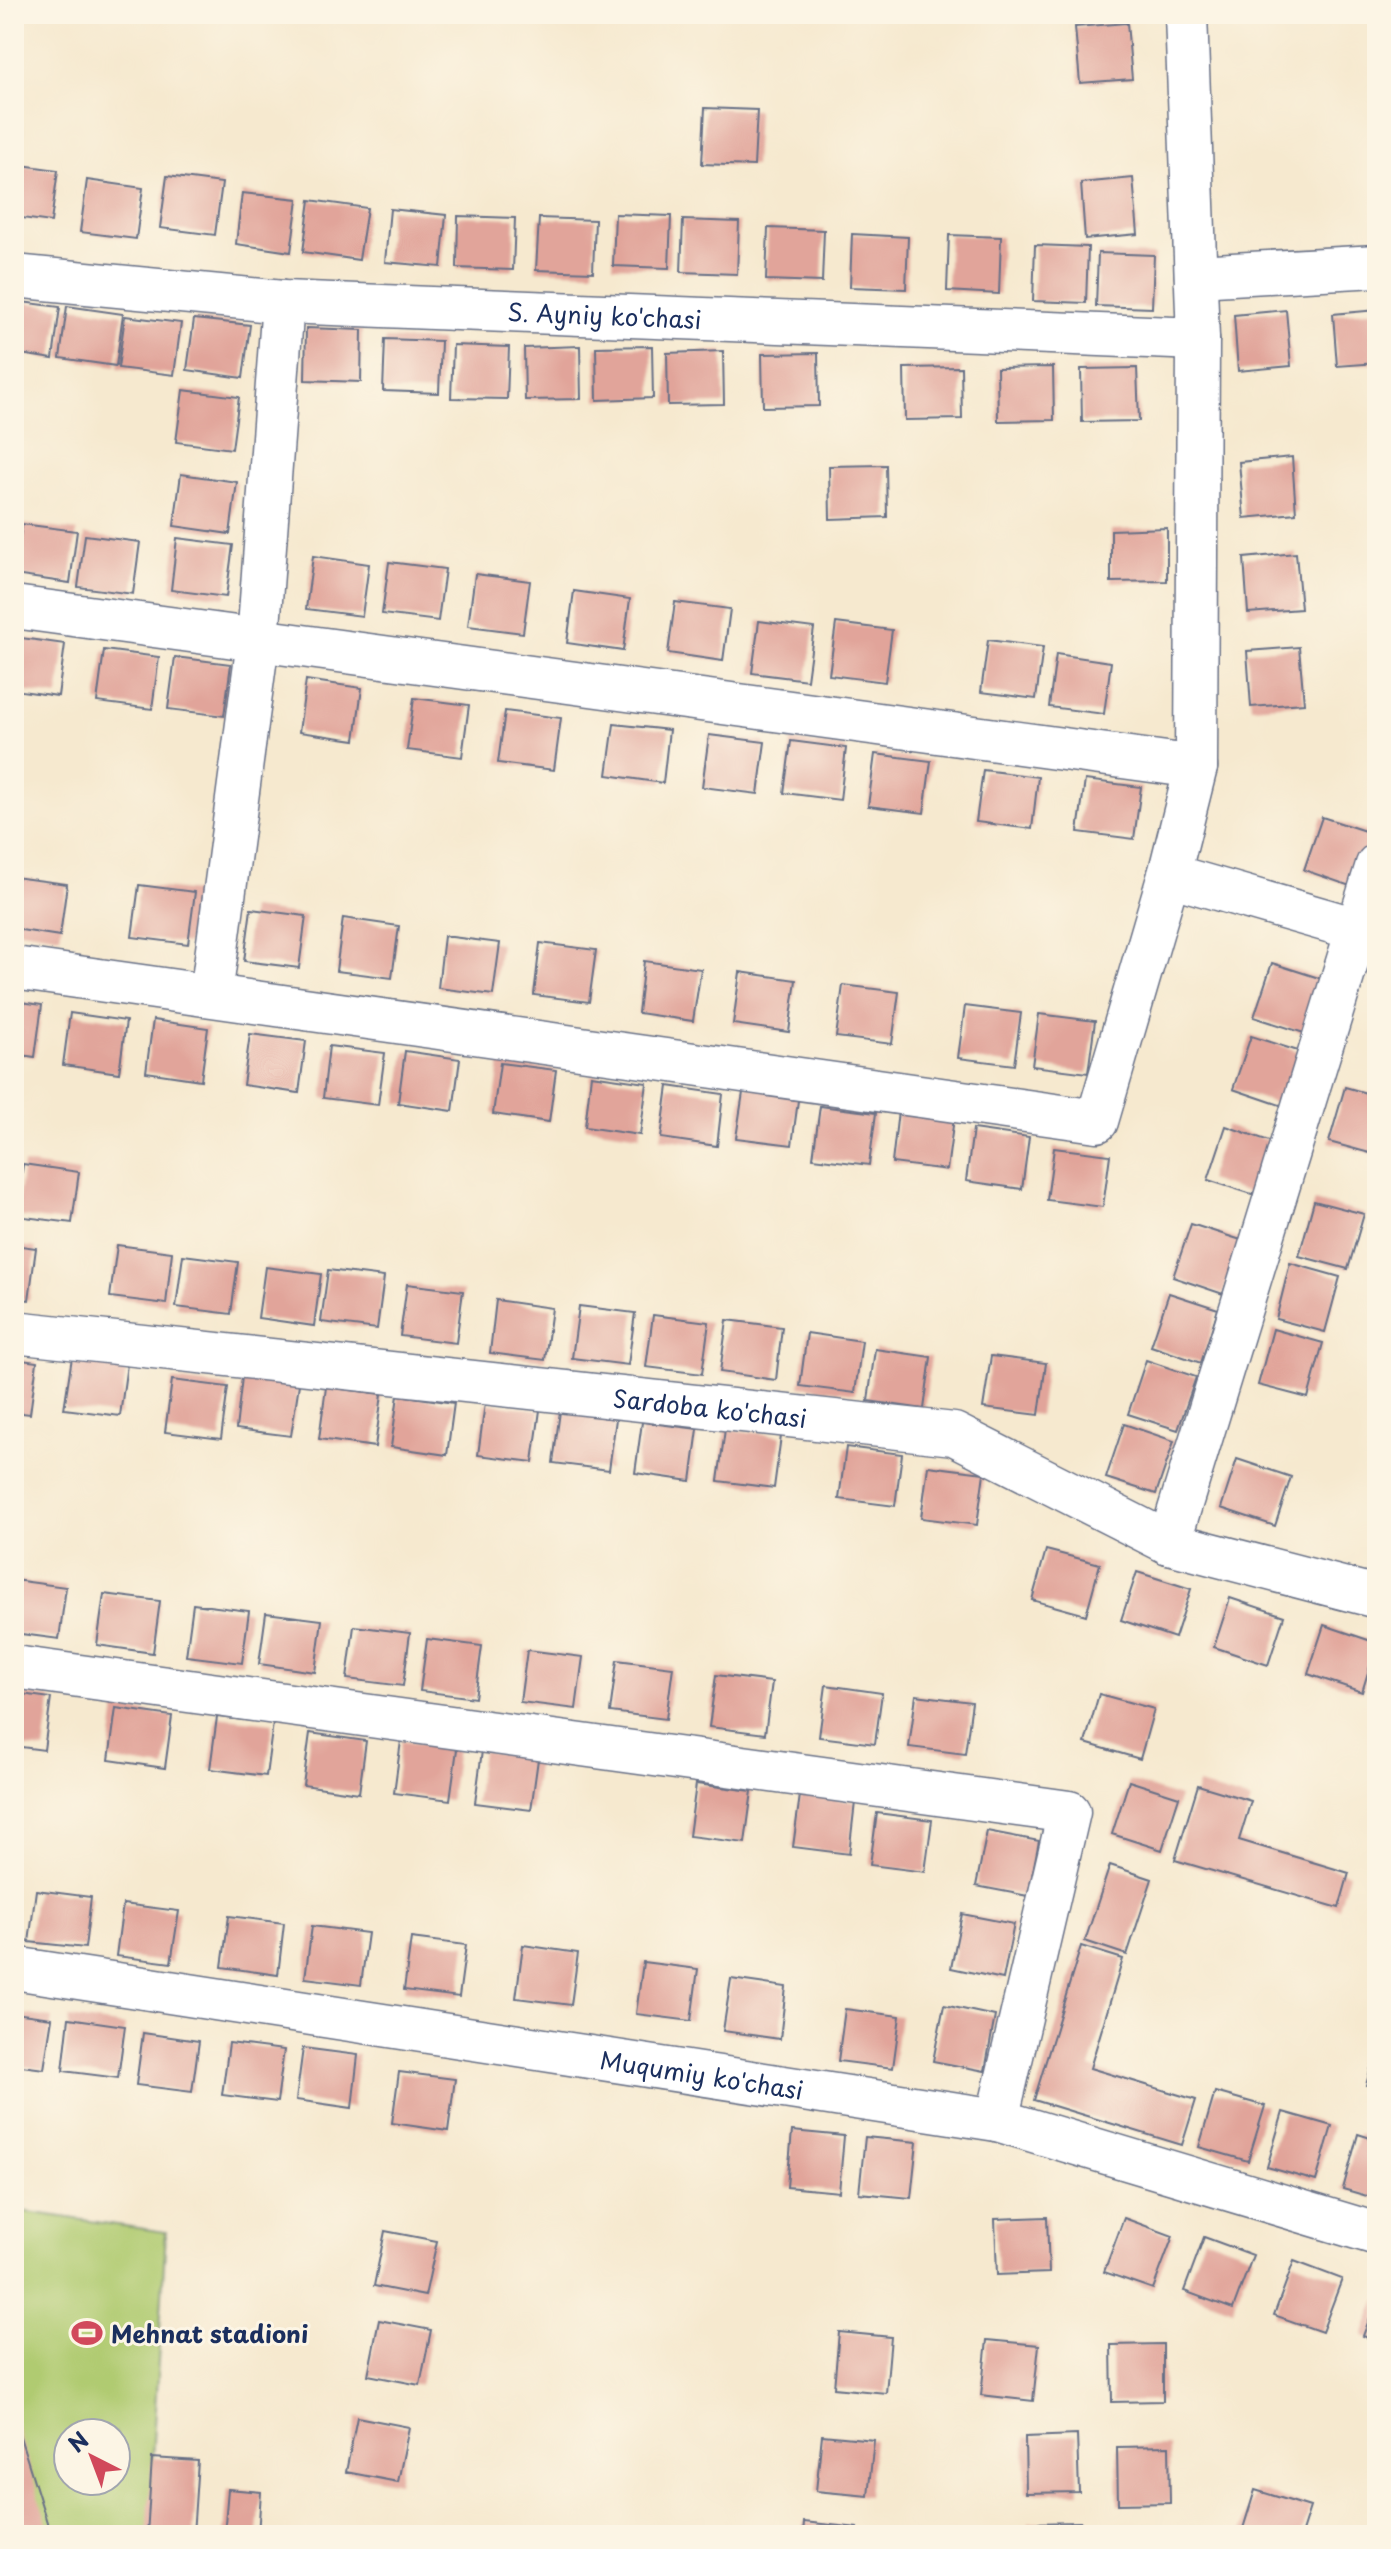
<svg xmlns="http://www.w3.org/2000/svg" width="1391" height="2549" viewBox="0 0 1391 2549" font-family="'Playpen Sans',sans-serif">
	<rect width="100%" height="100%" fill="#fcf5e5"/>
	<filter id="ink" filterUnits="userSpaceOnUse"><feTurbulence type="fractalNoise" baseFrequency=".0125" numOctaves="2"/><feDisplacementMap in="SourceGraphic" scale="16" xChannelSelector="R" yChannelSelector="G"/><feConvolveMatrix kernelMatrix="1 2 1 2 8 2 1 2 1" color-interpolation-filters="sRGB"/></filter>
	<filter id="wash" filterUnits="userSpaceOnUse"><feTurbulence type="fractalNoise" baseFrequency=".006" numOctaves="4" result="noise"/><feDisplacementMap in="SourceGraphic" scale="32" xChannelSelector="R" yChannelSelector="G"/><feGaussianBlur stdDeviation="1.8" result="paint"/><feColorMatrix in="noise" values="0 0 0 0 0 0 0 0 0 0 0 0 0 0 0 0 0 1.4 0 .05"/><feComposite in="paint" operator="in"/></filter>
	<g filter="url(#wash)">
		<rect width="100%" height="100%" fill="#f6e9cf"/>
		<path fill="#b0cb71" stroke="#667d68" stroke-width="2" fill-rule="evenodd" d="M 14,2210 L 166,2232 L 152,2458 L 193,2535 L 14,2535 ZM 68,2433 L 116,2433 L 116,2481 L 68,2481 Z"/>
		<g id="blocks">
			<path fill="#e1a49a" d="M 1074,14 L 1119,14 L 1119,16 L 1075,20 Z
				M 1127,23 L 1132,79 L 1080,83 L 1075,27 Z
				M 705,108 L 757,110 L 754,166 L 702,164 Z
				M 14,164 L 58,170 L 51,222 L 14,217 Z
				M 167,176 L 222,183 L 215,235 L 160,228 Z
				M 1133,178 L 1138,234 L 1085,239 L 1081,183 Z
				M 87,180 L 143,188 L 136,239 L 80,232 Z
				M 242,193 L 298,199 L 291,252 L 236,244 Z
				M 310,200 L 367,208 L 359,260 L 303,252 Z
				M 390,209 L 446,215 L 441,267 L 385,262 Z
				M 615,214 L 671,216 L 669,268 L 613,266 Z
				M 458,216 L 515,218 L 513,270 L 457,268 Z
				M 539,218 L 595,220 L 593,272 L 536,270 Z
				M 683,220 L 739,222 L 737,274 L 681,272 Z
				M 768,228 L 824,230 L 822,282 L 766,280 Z
				M 852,234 L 908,237 L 906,289 L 850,287 Z
				M 949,235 L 1001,237 L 999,294 L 947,291 Z
				M 1035,245 L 1088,247 L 1086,303 L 1033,301 Z
				M 1098,253 L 1154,255 L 1152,308 L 1096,306 Z
				M 14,301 L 60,307 L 53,359 L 14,353 Z
				M 67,306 L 123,314 L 116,366 L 60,358 Z
				M 1286,310 L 1291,366 L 1238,371 L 1234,315 Z
				M 1377,310 L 1377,363 L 1337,366 L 1333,314 Z
				M 125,316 L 181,323 L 174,375 L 118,368 Z
				M 194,319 L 250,325 L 243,378 L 187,370 Z
				M 306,328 L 362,330 L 361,382 L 305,380 Z
				M 385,339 L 441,341 L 439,393 L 383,391 Z
				M 453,345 L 509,347 L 507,399 L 451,398 Z
				M 580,346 L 581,399 L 525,400 L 524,348 Z
				M 652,346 L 653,398 L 597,400 L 596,347 Z
				M 723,351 L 724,404 L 668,405 L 667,353 Z
				M 818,353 L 819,406 L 763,407 L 762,354 Z
				M 961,367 L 962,419 L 905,420 L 904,368 Z
				M 1053,367 L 1054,420 L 998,421 L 997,368 Z
				M 1137,368 L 1139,421 L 1082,422 L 1081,369 Z
				M 183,390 L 239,397 L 232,449 L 176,442 Z
				M 1292,457 L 1296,513 L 1244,518 L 1239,462 Z
				M 886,465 L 887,517 L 830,519 L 829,466 Z
				M 181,474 L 237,482 L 230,534 L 174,526 Z
				M 22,524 L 77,531 L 70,583 L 14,575 Z
				M 1167,528 L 1167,581 L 1111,582 L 1111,530 Z
				M 85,535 L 140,542 L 133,594 L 78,587 Z
				M 177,538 L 233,545 L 226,597 L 171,590 Z
				M 1296,553 L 1301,609 L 1248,613 L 1244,558 Z
				M 313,556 L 369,564 L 362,616 L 306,609 Z
				M 389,562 L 445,569 L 438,621 L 382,614 Z
				M 475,574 L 530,581 L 523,633 L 468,626 Z
				M 574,591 L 630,599 L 623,651 L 567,643 Z
				M 675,602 L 730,609 L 723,661 L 668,653 Z
				M 759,621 L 814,628 L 807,680 L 752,673 Z
				M 836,623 L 892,630 L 885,682 L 829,675 Z
				M 14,637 L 65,644 L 58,696 L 14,690 Z
				M 988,640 L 1043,647 L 1036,699 L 981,692 Z
				M 1299,647 L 1304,703 L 1251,707 L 1247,651 Z
				M 104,650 L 159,657 L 152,709 L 97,702 Z
				M 1056,654 L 1111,662 L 1104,714 L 1049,707 Z
				M 175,657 L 231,664 L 224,716 L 168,709 Z
				M 306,680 L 362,688 L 355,740 L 299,732 Z
				M 414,698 L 469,705 L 462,757 L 407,750 Z
				M 505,711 L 561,718 L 554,770 L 498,763 Z
				M 614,724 L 669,730 L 663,783 L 607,775 Z
				M 709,735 L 765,742 L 758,794 L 702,787 Z
				M 791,741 L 846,748 L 840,800 L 784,793 Z
				M 875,754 L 931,761 L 924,813 L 868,806 Z
				M 983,770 L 1038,777 L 1032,829 L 976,822 Z
				M 1085,780 L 1141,787 L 1134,839 L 1078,832 Z
				M 1322,817 L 1371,833 L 1353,887 L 1304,870 Z
				M 14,877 L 67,884 L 60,936 L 14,929 Z
				M 139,885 L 195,892 L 188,944 L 132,937 Z
				M 251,909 L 306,916 L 299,968 L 244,961 Z
				M 343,918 L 399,926 L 392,978 L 336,971 Z
				M 444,936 L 500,943 L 493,995 L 438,988 Z
				M 540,943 L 596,950 L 589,1002 L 534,995 Z
				M 644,961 L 701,969 L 693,1021 L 638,1013 Z
				M 1272,963 L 1322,979 L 1304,1033 L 1254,1017 Z
				M 740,972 L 796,980 L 789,1032 L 733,1024 Z
				M 843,985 L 899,992 L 892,1044 L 836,1037 Z
				M 14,1001 L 42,1005 L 35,1057 L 14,1054 Z
				M 965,1006 L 1021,1013 L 1014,1065 L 958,1058 Z
				M 70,1013 L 126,1021 L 119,1073 L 63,1065 Z
				M 1039,1014 L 1095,1021 L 1088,1073 L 1032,1066 Z
				M 153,1020 L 208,1028 L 201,1080 L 146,1072 Z
				M 250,1034 L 306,1041 L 299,1093 L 243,1085 Z
				M 1251,1036 L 1301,1052 L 1283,1106 L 1233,1089 Z
				M 329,1046 L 385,1053 L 378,1105 L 323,1098 Z
				M 405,1051 L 460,1059 L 453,1111 L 398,1103 Z
				M 500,1063 L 556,1070 L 549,1122 L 493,1114 Z
				M 591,1075 L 647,1083 L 640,1135 L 585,1127 Z
				M 668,1086 L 723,1094 L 717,1146 L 661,1138 Z
				M 744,1086 L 799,1093 L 792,1145 L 736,1138 Z
				M 1345,1087 L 1377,1096 L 1377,1155 L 1329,1142 Z
				M 820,1106 L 876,1113 L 869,1165 L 813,1158 Z
				M 898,1111 L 954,1118 L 947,1170 L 892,1163 Z
				M 1226,1126 L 1275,1143 L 1258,1196 L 1208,1180 Z
				M 973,1129 L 1029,1137 L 1022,1189 L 966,1181 Z
				M 1054,1148 L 1110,1155 L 1103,1207 L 1047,1200 Z
				M 23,1164 L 79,1172 L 72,1223 L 16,1216 Z
				M 1314,1201 L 1364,1214 L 1348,1269 L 1299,1256 Z
				M 1191,1224 L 1241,1240 L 1223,1294 L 1173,1277 Z
				M 14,1245 L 36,1248 L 29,1300 L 14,1298 Z
				M 117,1245 L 172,1252 L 166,1304 L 110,1297 Z
				M 183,1255 L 238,1262 L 231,1314 L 176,1307 Z
				M 1290,1263 L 1340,1277 L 1325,1332 L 1276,1319 Z
				M 265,1267 L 321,1274 L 314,1326 L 258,1318 Z
				M 328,1270 L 384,1277 L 377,1329 L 321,1322 Z
				M 407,1284 L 463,1291 L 456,1343 L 400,1336 Z
				M 1169,1293 L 1218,1309 L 1201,1363 L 1151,1346 Z
				M 496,1300 L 552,1308 L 545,1360 L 490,1353 Z
				M 579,1306 L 635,1313 L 628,1365 L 572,1358 Z
				M 653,1315 L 709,1322 L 702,1374 L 646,1367 Z
				M 727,1320 L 782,1327 L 776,1380 L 720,1372 Z
				M 1273,1329 L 1323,1343 L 1308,1398 L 1258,1385 Z
				M 807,1333 L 862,1341 L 855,1393 L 800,1386 Z
				M 875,1349 L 931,1357 L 924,1409 L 868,1401 Z
				M 991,1356 L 1046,1363 L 1039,1415 L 983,1408 Z
				M 72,1357 L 127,1364 L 120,1416 L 64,1409 Z
				M 14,1359 L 37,1362 L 30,1414 L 14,1412 Z
				M 1146,1360 L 1196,1377 L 1178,1430 L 1128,1414 Z
				M 242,1377 L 299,1384 L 291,1436 L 236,1429 Z
				M 172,1380 L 228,1387 L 221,1439 L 165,1432 Z
				M 326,1387 L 382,1394 L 375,1447 L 319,1439 Z
				M 398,1395 L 454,1403 L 447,1455 L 391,1447 Z
				M 485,1403 L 540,1410 L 533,1462 L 478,1455 Z
				M 560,1411 L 616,1419 L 609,1470 L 553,1463 Z
				M 642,1422 L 698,1429 L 691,1481 L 635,1473 Z
				M 1124,1424 L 1174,1441 L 1156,1494 L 1106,1478 Z
				M 725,1429 L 781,1436 L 774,1488 L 718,1481 Z
				M 846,1447 L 902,1454 L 895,1506 L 839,1499 Z
				M 1237,1459 L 1291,1477 L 1275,1526 L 1221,1508 Z
				M 928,1466 L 984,1473 L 977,1525 L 921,1518 Z
				M 1046,1550 L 1100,1564 L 1086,1615 L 1032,1600 Z
				M 1137,1572 L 1191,1589 L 1175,1638 L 1121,1620 Z
				M 14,1580 L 66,1587 L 59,1639 L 14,1633 Z
				M 104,1594 L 160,1601 L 153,1653 L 97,1645 Z
				M 1230,1598 L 1284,1616 L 1268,1665 L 1214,1647 Z
				M 193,1604 L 249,1611 L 242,1663 L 186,1656 Z
				M 266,1613 L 322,1620 L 315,1672 L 259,1664 Z
				M 1324,1625 L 1377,1643 L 1362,1692 L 1308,1674 Z
				M 354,1626 L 410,1633 L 403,1686 L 347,1679 Z
				M 427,1639 L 482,1646 L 475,1698 L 420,1691 Z
				M 527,1650 L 583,1657 L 576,1709 L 520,1702 Z
				M 617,1660 L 673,1667 L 666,1719 L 610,1712 Z
				M 716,1675 L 772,1682 L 765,1734 L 709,1727 Z
				M 826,1685 L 882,1693 L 875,1744 L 819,1737 Z
				M 14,1693 L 51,1698 L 44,1750 L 14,1746 Z
				M 1099,1694 L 1154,1709 L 1140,1759 L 1085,1743 Z
				M 916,1695 L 972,1702 L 965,1754 L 909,1747 Z
				M 116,1708 L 172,1716 L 165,1768 L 109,1760 Z
				M 217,1717 L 273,1723 L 266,1776 L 210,1769 Z
				M 310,1733 L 366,1741 L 359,1793 L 303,1785 Z
				M 401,1741 L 457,1749 L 450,1800 L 394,1793 Z
				M 482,1751 L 538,1759 L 531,1810 L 475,1803 Z
				M 1129,1781 L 1179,1797 L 1162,1850 L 1112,1834 Z
				M 696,1784 L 752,1791 L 745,1843 L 689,1836 Z
				M 1198,1785 L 1251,1801 L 1239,1840 L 1349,1873 L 1339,1908 L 1175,1860 Z
				M 800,1795 L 855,1802 L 849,1854 L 793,1847 Z
				M 877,1813 L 932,1820 L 925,1872 L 870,1865 Z
				M 987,1831 L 1039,1841 L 1028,1896 L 976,1886 Z
				M 1110,1865 L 1152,1879 L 1127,1955 L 1085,1941 Z
				M 36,1890 L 91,1897 L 85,1948 L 29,1942 Z
				M 123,1904 L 179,1911 L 171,1963 L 116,1956 Z
				M 962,1914 L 1014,1924 L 1003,1979 L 951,1968 Z
				M 229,1916 L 284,1923 L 278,1975 L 222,1967 Z
				M 312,1926 L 368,1933 L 361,1985 L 305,1978 Z
				M 411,1938 L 466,1945 L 459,1997 L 404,1990 Z
				M 523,1945 L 578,1953 L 571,2005 L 516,1998 Z
				M 1081,1946 L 1123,1959 L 1090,2068 L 1196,2100 L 1182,2145 L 1034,2100 Z
				M 643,1962 L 698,1969 L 691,2021 L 636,2014 Z
				M 731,1979 L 786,1987 L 780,2039 L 723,2031 Z
				M 944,2005 L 995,2016 L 985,2071 L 933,2061 Z
				M 845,2009 L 900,2016 L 893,2068 L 838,2061 Z
				M 14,2013 L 52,2018 L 44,2069 L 14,2065 Z
				M 69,2018 L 125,2026 L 118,2078 L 63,2071 Z
				M 143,2033 L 199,2041 L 192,2092 L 136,2085 Z
				M 229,2043 L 284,2050 L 277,2102 L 222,2095 Z
				M 303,2048 L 358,2055 L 352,2108 L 296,2100 Z
				M 1376,2050 L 1377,2050 L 1377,2088 L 1366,2085 Z
				M 399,2072 L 455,2079 L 448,2131 L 392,2123 Z
				M 1215,2092 L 1265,2106 L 1248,2161 L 1199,2147 Z
				M 1283,2112 L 1332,2126 L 1316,2181 L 1267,2167 Z
				M 792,2131 L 844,2136 L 839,2192 L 787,2187 Z
				M 1358,2134 L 1377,2140 L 1377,2199 L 1343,2189 Z
				M 865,2137 L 917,2142 L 911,2198 L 859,2193 Z
				M 1047,2217 L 1049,2273 L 997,2275 L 995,2219 Z
				M 1124,2218 L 1173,2236 L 1153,2289 L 1104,2272 Z
				M 385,2231 L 437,2241 L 425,2296 L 374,2286 Z
				M 1204,2237 L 1253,2255 L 1233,2309 L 1184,2291 Z
				M 1294,2261 L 1342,2279 L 1322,2332 L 1274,2315 Z
				M 1377,2299 L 1377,2341 L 1363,2336 Z
				M 379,2320 L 431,2330 L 420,2385 L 368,2375 Z
				M 839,2332 L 891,2337 L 886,2393 L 834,2388 Z
				M 987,2340 L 1039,2345 L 1033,2401 L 981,2395 Z
				M 1163,2344 L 1163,2401 L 1112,2402 L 1111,2345 Z
				M 357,2417 L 409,2427 L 398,2482 L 346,2472 Z
				M 14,2421 L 15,2421 L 51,2535 L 14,2535 Z
				M 822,2435 L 874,2440 L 868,2496 L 816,2491 Z
				M 1077,2435 L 1079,2492 L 1026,2493 L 1025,2437 Z
				M 1169,2446 L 1170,2503 L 1118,2504 L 1117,2447 Z
				M 152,2458 L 198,2461 L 193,2535 L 147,2535 Z
				M 228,2489 L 261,2492 L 258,2535 L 224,2535 Z
				M 1255,2490 L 1310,2507 L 1301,2535 L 1241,2535 Z
				M 804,2522 L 857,2528 L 856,2535 L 803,2535 Z
				M 1081,2522 L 1082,2535 L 1029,2535 L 1029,2523 Z"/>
		</g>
	</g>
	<g filter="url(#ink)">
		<use href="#blocks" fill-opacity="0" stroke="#687086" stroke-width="2"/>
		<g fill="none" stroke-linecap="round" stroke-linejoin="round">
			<g stroke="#687086" stroke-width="45">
				<g id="minor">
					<path d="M 1186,14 L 1198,339 L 1196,767 L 1169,875 L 1377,935"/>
					<path id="s1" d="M 14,276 L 283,302 L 1198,339"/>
					<path d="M 1196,276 L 1377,266"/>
					<path d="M 14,607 L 1196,767"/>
					<path d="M 14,968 L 1097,1121 L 1169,875"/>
					<path d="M 211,995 L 258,641 L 283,302"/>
					<path id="s2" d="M 14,1332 L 954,1434 L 1169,1543 L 1377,1597"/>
					<path d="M 1169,1543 L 1377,865"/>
					<path d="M 14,1667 L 1069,1812 L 997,2120"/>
					<path id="s3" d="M 14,1968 L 997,2120 L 1377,2234"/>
				</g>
			</g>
			<use href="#minor" stroke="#fff" stroke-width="42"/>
		</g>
	</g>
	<defs>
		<g id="stadium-bare" transform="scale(2.4)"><path d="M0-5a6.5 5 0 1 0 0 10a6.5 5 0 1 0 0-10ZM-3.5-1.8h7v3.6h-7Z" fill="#d1495b" stroke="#fcf5e5" stroke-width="2.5" paint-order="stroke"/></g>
	</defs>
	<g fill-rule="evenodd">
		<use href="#stadium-bare" x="87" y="2333"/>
	</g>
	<g text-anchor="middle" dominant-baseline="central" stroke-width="6" stroke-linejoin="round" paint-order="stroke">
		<g font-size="24" fill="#1b2f5e" stroke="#fcf5e5">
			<text stroke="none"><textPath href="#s1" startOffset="592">S. Ayniy ko'chasi</textPath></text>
			<text stroke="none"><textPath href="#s2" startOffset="700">Sardoba ko'chasi</textPath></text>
			<text stroke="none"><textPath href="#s3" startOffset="696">Muqumiy ko'chasi</textPath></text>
		</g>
		<g font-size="24" font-weight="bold" fill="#1b2f5e" stroke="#fcf5e5" text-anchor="start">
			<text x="111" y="2333">Mehnat stadioni</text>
		</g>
	</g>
	<rect width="1391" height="2549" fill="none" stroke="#fcf5e5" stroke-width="48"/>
	<g transform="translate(92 2457) rotate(318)"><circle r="38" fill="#fcf5e5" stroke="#a2a6af" stroke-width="2"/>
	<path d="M0-6L14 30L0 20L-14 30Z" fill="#d1495b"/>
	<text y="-12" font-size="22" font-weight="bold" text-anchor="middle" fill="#1b2f5e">N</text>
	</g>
</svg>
